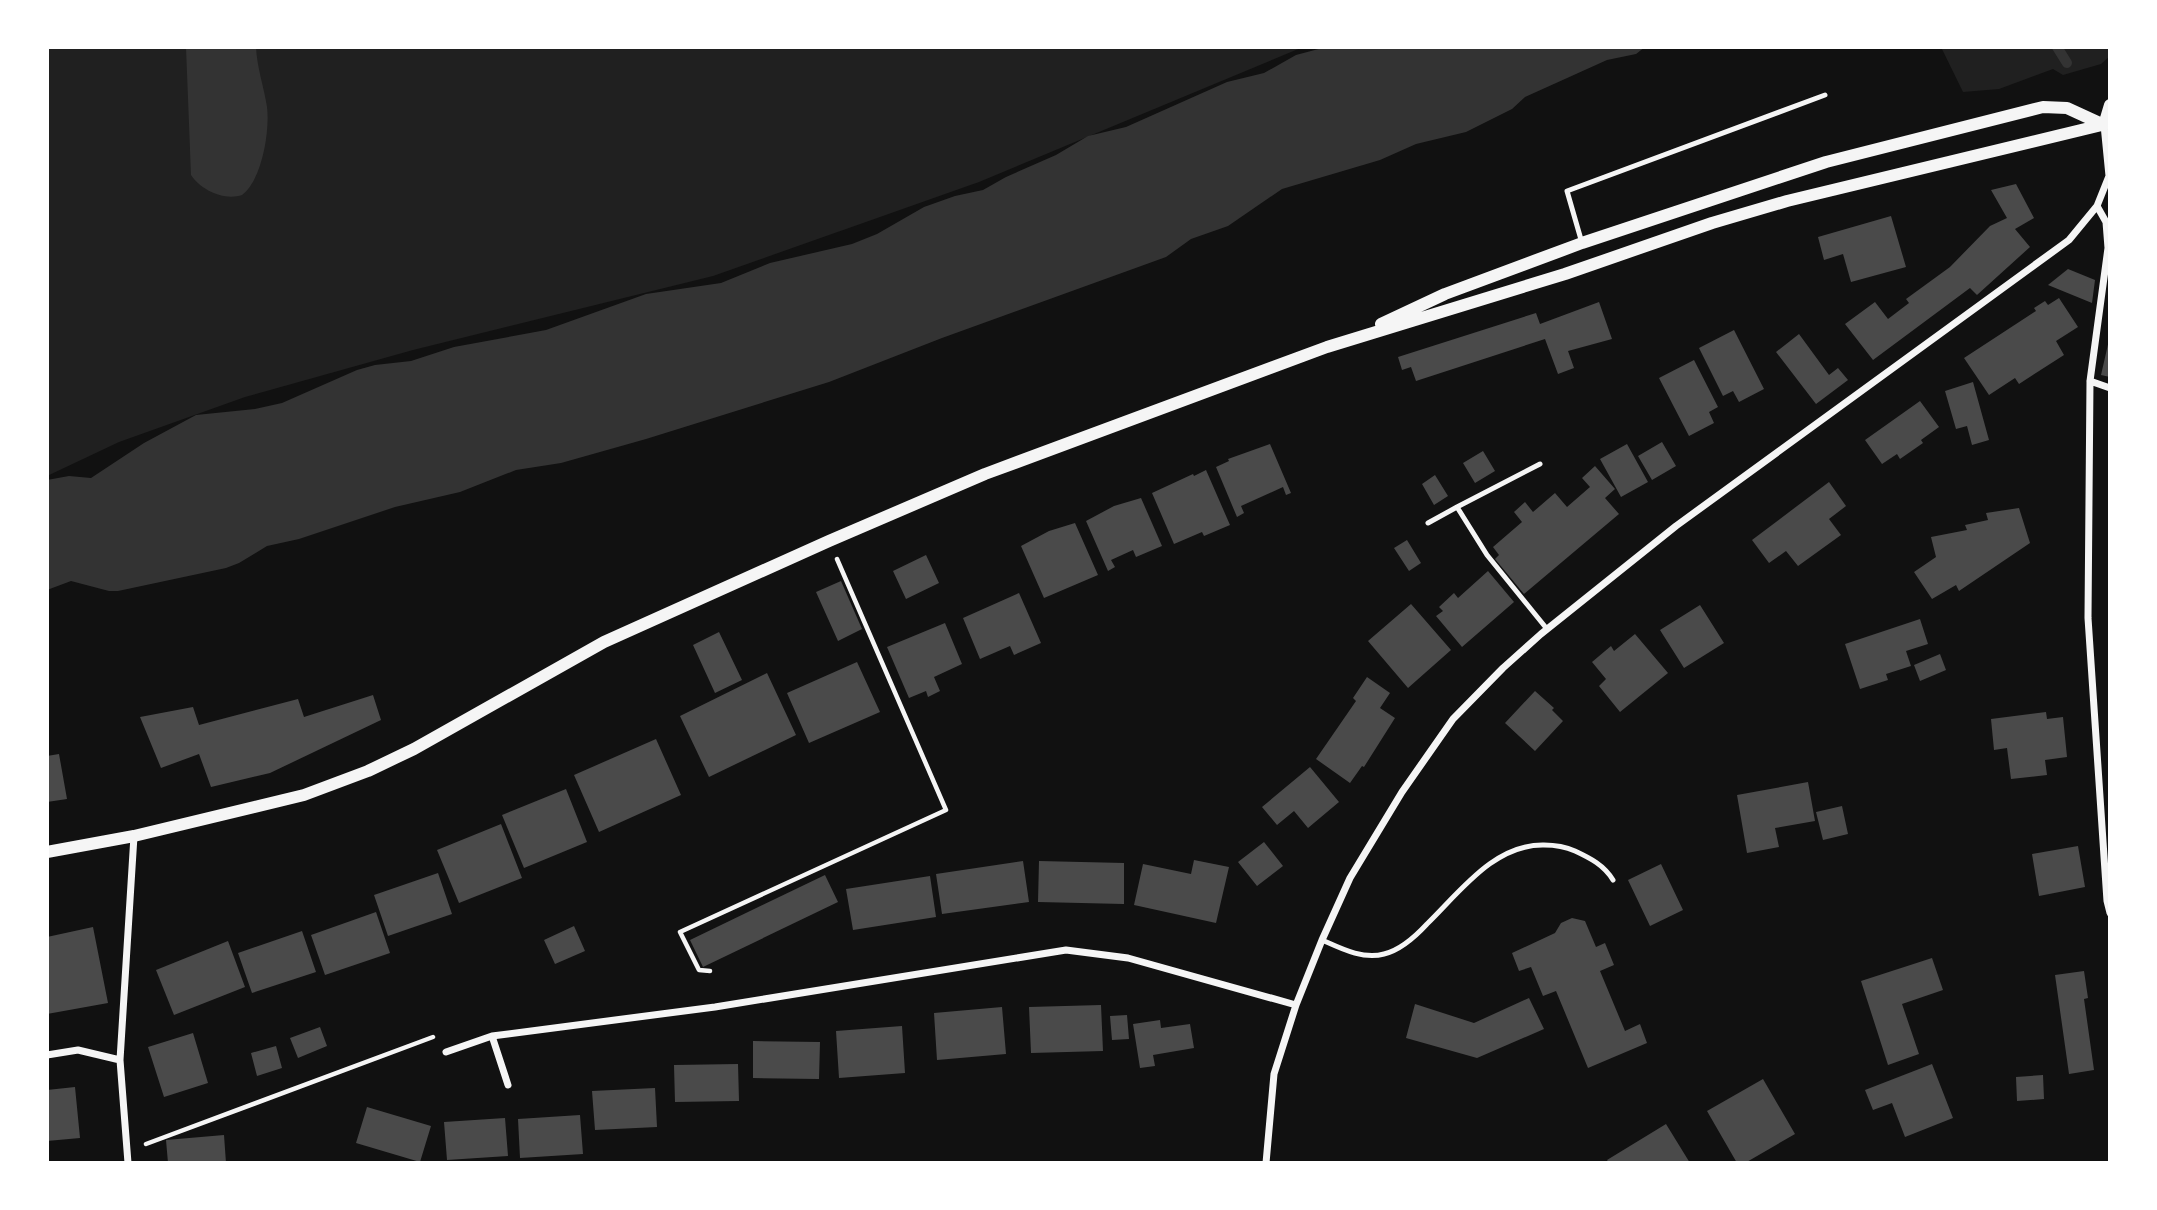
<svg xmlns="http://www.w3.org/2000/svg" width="2157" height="1210" viewBox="0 0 2157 1210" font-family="Rubik,sans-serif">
	<rect width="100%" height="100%" fill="#111"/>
	<path fill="#202020" d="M 47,47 L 1303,47 L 979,182 L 713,276 L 413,350 L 245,397 L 119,442 L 47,476 Z
		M 1941,47 L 2110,47 L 2110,56 L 2101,64 L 2063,75 L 2053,69 L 1999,89 L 1963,92 Z"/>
	<path fill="#333" d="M 186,47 L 256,47 C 257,68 264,87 267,107 C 270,131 262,180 242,195 C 224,201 201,190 191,175 Z
		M 1326,47 L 1645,47 L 1636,54 L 1607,60 L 1525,97 L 1512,109 L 1466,132 L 1416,144 L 1380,160 L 1282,189 L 1228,226 L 1191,239 L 1166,257 L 942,338 L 829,382 L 646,439 L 561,463 L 516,470 L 460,492 L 395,507 L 299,539 L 267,546 L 239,563 L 226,568 L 118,591 L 109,591 L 71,581 L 47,590 L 47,480 L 69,476 L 91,478 L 144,443 L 196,415 L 255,409 L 282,403 L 357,370 L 375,365 L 411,361 L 454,347 L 546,330 L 646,294 L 721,283 L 770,263 L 852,244 L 877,234 L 924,207 L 955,196 L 983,190 L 1006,177 L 1056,155 L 1088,136 L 1126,127 L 1227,82 L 1264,73 L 1296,55 Z"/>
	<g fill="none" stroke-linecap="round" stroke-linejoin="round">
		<path stroke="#333" stroke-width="10" d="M 2057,47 L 2067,63"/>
	</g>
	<path fill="#4a4a4a" d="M 2016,184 L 2034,218 L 2015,229 L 2030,247 L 1977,295 L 1970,288 L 1873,360 L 1845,324 L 1875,302 L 1888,319 L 1909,303 L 1906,299 L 1950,267 L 1990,226 L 2007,218 L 1991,190 Z
		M 1891,216 L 1906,267 L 1851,282 L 1843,254 L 1824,260 L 1818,237 Z
		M 2068,269 L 2095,280 L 2092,303 L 2048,285 Z
		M 2059,298 L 2078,327 L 2056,341 L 2064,355 L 2019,384 L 2015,378 L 1989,395 L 1964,358 L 2036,311 L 2034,308 L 2045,301 L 2048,305 Z
		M 1599,302 L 1612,339 L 1568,351 L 1574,368 L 1558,374 L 1545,339 L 1416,381 L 1411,367 L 1402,370 L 1398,357 L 1536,313 L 1540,324 Z
		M 1734,330 L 1764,389 L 1739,402 L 1733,391 L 1723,396 L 1699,348 Z
		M 1799,334 L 1829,375 L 1838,368 L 1848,380 L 1816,404 L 1776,352 Z
		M 2109,340 L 2110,340 L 2110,377 L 2101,375 Z
		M 1694,360 L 1718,407 L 1709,412 L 1714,423 L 1689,436 L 1659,378 Z
		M 1973,382 L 1989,440 L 1972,445 L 1967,426 L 1956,429 L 1945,391 Z
		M 1920,401 L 1939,427 L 1921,440 L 1923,443 L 1900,459 L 1897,454 L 1882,464 L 1865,440 Z
		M 1662,442 L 1676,466 L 1652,480 L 1638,456 Z
		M 1270,444 L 1291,493 L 1286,495 L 1283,487 L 1241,506 L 1244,513 L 1237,517 L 1216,467 L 1229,461 L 1228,459 Z
		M 1627,444 L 1648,482 L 1621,497 L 1600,459 Z
		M 1483,451 L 1495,471 L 1475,483 L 1463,463 Z
		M 1595,466 L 1615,489 L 1605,498 L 1619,514 L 1524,594 L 1495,559 L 1499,555 L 1493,547 L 1522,522 L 1514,512 L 1525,502 L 1533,512 L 1555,493 L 1567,507 L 1590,487 L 1582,478 Z
		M 1206,470 L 1230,525 L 1204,536 L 1202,532 L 1174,544 L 1152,493 L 1193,474 L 1194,476 Z
		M 1435,475 L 1448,496 L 1434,505 L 1422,484 Z
		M 1829,482 L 1846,506 L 1829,519 L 1841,535 L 1798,566 L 1786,551 L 1769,563 L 1752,540 Z
		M 1141,498 L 1162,546 L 1136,557 L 1133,550 L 1111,560 L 1115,567 L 1108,571 L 1086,521 L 1114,506 Z
		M 2019,508 L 2030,543 L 1959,591 L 1956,585 L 1932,599 L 1914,572 L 1936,557 L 1931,537 L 1967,530 L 1965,525 L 1988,520 L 1986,513 Z
		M 1075,523 L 1098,575 L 1044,598 L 1021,546 L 1049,531 Z
		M 1407,540 L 1421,563 L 1409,571 L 1394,548 Z
		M 926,555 L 939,583 L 906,599 L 893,571 Z
		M 1488,571 L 1514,602 L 1462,647 L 1436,616 L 1443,611 L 1439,607 L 1454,593 L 1458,598 Z
		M 841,581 L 862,629 L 838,641 L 816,592 Z
		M 1019,593 L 1041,643 L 1014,655 L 1010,646 L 980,659 L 963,618 Z
		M 1411,604 L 1451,650 L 1408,688 L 1368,641 Z
		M 1700,605 L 1724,643 L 1684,668 L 1660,630 Z
		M 1920,619 L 1928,644 L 1906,651 L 1911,666 L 1886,674 L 1888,680 L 1860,689 L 1845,644 Z
		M 945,623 L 962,664 L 934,677 L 940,691 L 928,697 L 926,691 L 909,698 L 887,647 Z
		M 719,632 L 742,680 L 715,693 L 693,645 Z
		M 1635,634 L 1668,673 L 1620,712 L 1599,686 L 1606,679 L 1592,662 L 1611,646 L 1614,651 Z
		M 1940,654 L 1946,670 L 1920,681 L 1914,665 Z
		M 857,662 L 880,712 L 809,743 L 787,693 Z
		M 767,673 L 796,735 L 709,777 L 680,716 Z
		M 1367,677 L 1390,693 L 1380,708 L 1395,718 L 1364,767 L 1362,766 L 1350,783 L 1316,759 L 1356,701 L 1353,698 Z
		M 1535,691 L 1554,708 L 1552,710 L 1563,721 L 1535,751 L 1505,723 Z
		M 373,695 L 381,720 L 270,773 L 211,787 L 199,754 L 161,768 L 140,717 L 193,707 L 199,725 L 298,699 L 304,717 Z
		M 2046,712 L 2047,719 L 2063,717 L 2067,757 L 2045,760 L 2047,775 L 2011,779 L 2007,748 L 1994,750 L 1991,719 Z
		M 656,739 L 681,795 L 599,832 L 574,775 Z
		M 59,754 L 67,799 L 47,802 L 47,756 Z
		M 1310,767 L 1339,802 L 1308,828 L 1294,811 L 1277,825 L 1262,807 Z
		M 1808,782 L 1815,821 L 1775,828 L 1779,847 L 1747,853 L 1737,795 Z
		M 566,789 L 587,842 L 524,868 L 502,815 Z
		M 1842,806 L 1848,834 L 1823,840 L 1816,812 Z
		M 501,824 L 522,878 L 459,903 L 437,850 Z
		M 1264,842 L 1283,866 L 1257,886 L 1238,862 Z
		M 2078,846 L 2085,887 L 2039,896 L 2032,854 Z
		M 1194,860 L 1229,867 L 1216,923 L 1134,905 L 1143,864 L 1191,874 Z
		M 1023,861 L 1029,902 L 942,914 L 936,874 Z
		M 1039,861 L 1124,863 L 1124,904 L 1038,902 Z
		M 1661,864 L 1683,910 L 1650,926 L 1628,880 Z
		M 438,873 L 452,914 L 388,936 L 374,895 Z
		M 825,875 L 838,902 L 703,967 L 690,940 Z
		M 930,876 L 936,917 L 853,930 L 846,889 Z
		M 376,912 L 390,953 L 325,975 L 311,935 Z
		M 1572,918 L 1585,921 L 1596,947 L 1605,943 L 1614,965 L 1600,971 L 1625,1031 L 1640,1024 L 1647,1043 L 1588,1068 L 1556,991 L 1543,996 L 1531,967 L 1519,971 L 1512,953 L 1555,933 L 1561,923 Z
		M 574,926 L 585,951 L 555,964 L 544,940 Z
		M 93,927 L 108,1003 L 47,1014 L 47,937 Z
		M 302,931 L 316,972 L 252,993 L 238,953 Z
		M 228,941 L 245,987 L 174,1015 L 156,970 Z
		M 1932,958 L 1943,990 L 1902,1004 L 1919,1054 L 1888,1065 L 1861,981 Z
		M 2084,971 L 2088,998 L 2084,999 L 2094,1070 L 2069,1074 L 2055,975 Z
		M 1529,998 L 1544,1029 L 1477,1058 L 1406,1038 L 1415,1004 L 1474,1023 Z
		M 1101,1005 L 1103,1051 L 1031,1053 L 1029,1007 Z
		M 1002,1007 L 1006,1054 L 937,1060 L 934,1013 Z
		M 1127,1015 L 1129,1039 L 1112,1040 L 1110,1016 Z
		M 1160,1020 L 1161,1028 L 1190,1024 L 1194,1048 L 1153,1055 L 1155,1066 L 1140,1068 L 1133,1024 Z
		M 902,1026 L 905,1073 L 839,1078 L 836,1031 Z
		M 320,1027 L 327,1046 L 298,1058 L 290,1038 Z
		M 193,1033 L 208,1083 L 164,1097 L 148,1047 Z
		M 753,1041 L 820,1042 L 819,1079 L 753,1078 Z
		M 276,1046 L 282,1068 L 257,1076 L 251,1053 Z
		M 738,1064 L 739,1101 L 675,1102 L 674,1065 Z
		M 1932,1064 L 1953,1118 L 1905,1137 L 1892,1103 L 1873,1110 L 1865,1090 Z
		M 2043,1075 L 2044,1099 L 2017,1101 L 2016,1077 Z
		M 1763,1079 L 1795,1134 L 1745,1163 L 1737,1163 L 1707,1111 Z
		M 75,1087 L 80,1138 L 47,1141 L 47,1090 Z
		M 655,1088 L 657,1127 L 595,1130 L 592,1091 Z
		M 367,1107 L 431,1126 L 420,1162 L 356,1143 Z
		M 580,1115 L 583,1154 L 520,1158 L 518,1119 Z
		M 505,1118 L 508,1156 L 447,1160 L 444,1122 Z
		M 1666,1124 L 1690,1163 L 1609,1163 L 1607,1160 Z
		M 224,1135 L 226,1163 L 168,1163 L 166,1140 Z"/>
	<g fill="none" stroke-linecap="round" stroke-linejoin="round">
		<path stroke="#f5f5f5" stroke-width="4.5" d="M 710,971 L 699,970 L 680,932 L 946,810 L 837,559
			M 146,1144 L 433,1037"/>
		<path stroke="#f5f5f5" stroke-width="5" d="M 1582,243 L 1567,191 L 1825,95
			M 1540,464 L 1457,507 L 1487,555 L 1547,629
			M 1428,523 L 1457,507
			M 1322,940 C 1340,948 1363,960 1384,954 C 1401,950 1415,937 1427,924 C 1460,892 1494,844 1544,845 C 1555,845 1566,847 1575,851 C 1590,858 1604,865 1613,880"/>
		<path stroke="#f5f5f5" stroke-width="7" d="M 2097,206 L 2106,222 L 2108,248 L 2090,381 L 2088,618 L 2107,901 L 2110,913
			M 2090,381 L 2110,388
			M 492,1036 L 508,1085
			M 446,1052 L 492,1036 L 715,1007 L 1066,950 L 1128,958 L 1296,1005
			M 47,1055 L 78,1050 L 120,1060
			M 128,1163 L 120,1060 L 134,836
			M 1266,1163 L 1274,1074 L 1296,1005 L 1322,940 L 1350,878 L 1402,792 L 1453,719 L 1503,668 L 1541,634 L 1676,526 L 2069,240 L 2097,206 L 2109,176 L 2104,125"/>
		<path stroke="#f5f5f5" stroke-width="12" d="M 2104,125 L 2110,105
			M 1381,324 L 1445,294 L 1582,243 L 1826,162 L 2043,107 L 2067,108 L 2104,125
			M 47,852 L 134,836 L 304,795 L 368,771 L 414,749 L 604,642 L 829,541 L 985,474 L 1327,347 L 1565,274 L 1712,223 L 1787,201 L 2110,123"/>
	</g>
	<rect width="2157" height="1210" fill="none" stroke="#ffffff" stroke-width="98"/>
</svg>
